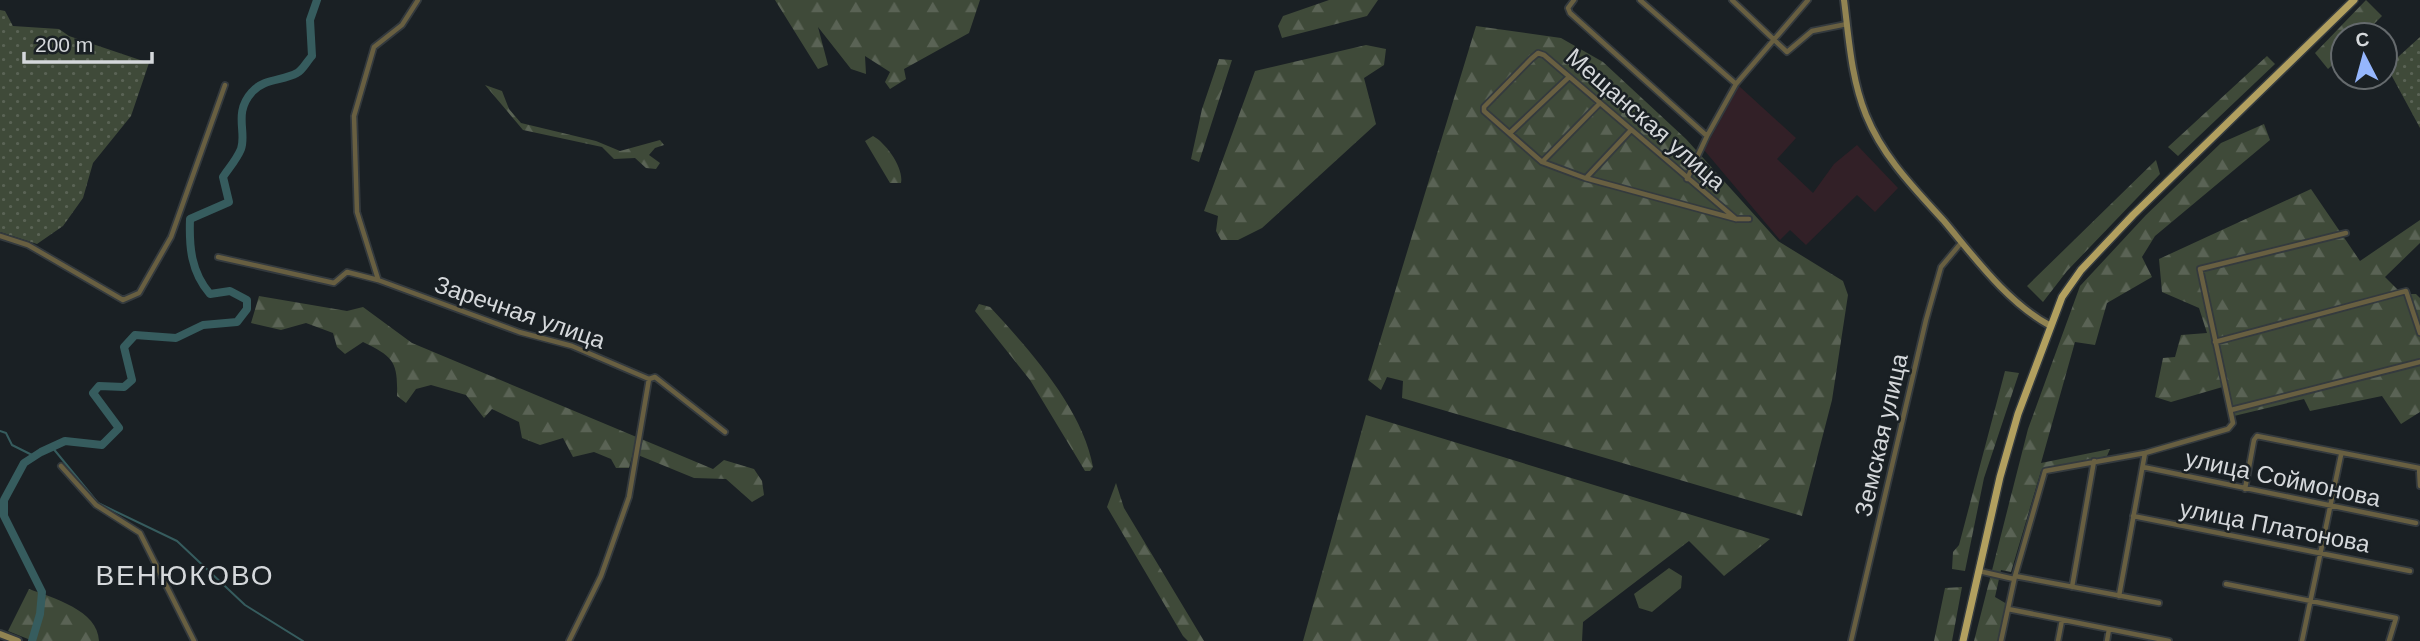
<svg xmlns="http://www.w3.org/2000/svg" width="2420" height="641" viewBox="0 0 2420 641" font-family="Arial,sans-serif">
	<defs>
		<pattern id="forest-firs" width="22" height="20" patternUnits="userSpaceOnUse" patternTransform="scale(1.75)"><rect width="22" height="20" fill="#3f4a39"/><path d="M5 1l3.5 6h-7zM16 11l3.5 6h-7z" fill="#5a6355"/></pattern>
		<pattern id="garden-dots" width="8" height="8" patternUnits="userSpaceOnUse" patternTransform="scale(1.75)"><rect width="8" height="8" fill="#3f4a39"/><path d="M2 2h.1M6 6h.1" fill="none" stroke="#5a6355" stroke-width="1.8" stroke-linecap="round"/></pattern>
	</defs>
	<rect width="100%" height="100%" fill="#1a2024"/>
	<path fill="#322027" d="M 1739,86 L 1796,138 L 1777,159 L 1813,193 L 1834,164 L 1857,145 L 1898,188 L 1875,212 L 1857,195 L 1806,245 L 1790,230 L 1780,240 L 1704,150 Z"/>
	<path fill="#3f4a39" d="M 1669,568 L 1682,576 L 1681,588 L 1652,612 L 1639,608 L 1634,594 Z"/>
	<path fill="url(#forest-firs)" d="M 775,0 L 980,0 L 969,33 L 904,69 L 906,79 L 890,89 L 885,82 L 890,72 L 865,56 L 866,74 L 851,69 L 818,27 L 828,65 L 818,69 Z
		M 1329,0 L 1378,0 L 1367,16 L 1282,38 L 1278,26 L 1283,16 Z
		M 2366,0 L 2382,16 L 2363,35 L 2343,35 L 2343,55 L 2328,69 L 2315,53 Z
		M 1476,26 L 1561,38 L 1603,62 L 1686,139 L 1778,241 L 1843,281 L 1848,295 L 1832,400 L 1802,516 L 1402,398 L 1403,381 L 1387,377 L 1381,390 L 1368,380 Z
		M 1366,45 L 1386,49 L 1384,65 L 1364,78 L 1376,124 L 1262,228 L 1238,240 L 1221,240 L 1216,231 L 1218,216 L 1204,211 L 1255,71 Z
		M 2267,56 L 2275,64 L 2178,156 L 2168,147 Z
		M 1219,59 L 1232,60 L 1199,162 L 1191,159 L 1202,109 Z
		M 485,85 L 502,91 L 509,109 L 521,123 L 596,141 L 620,151 L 660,140 L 664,145 L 655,148 L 649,155 L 660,163 L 656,169 L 646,168 L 635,158 L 614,159 L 602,147 L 523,130 Z
		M 2264,124 L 2270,140 L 2155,236 L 2142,257 L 2152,277 L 2107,303 L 2095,345 L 2075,342 L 2041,463 L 2110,449 L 2107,456 L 2041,471 L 2011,572 L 2001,570 L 1995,597 L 2007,604 L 1998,641 L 1974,641 L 2028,429 L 2080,286 L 2146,215 L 2221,143 Z
		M 873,136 C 886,143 904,168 901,183 L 890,183 L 865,141 Z
		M 2156,160 L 2160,174 L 2067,271 L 2043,302 L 2027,286 Z
		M 2311,189 L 2360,261 L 2420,220 L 2420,243 L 2385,277 L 2402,294 L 2416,294 L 2420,298 L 2420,412 L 2401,424 L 2382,396 L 2310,411 L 2304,399 L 2234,416 L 2226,386 L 2171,402 L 2155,397 L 2163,358 L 2175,357 L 2181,335 L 2207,333 L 2199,308 L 2162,292 L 2159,259 Z
		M 259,296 L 347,311 L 363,307 L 412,343 L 713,469 L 724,460 L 754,469 L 762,481 L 764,495 L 752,502 L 726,479 L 694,478 L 633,453 L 629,468 L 616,468 L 611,459 L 594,452 L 573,457 L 563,438 L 540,445 L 522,438 L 519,422 L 492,409 L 484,418 L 466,395 L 431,385 L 416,389 L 406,403 L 397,396 C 398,362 394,357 363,342 L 345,354 L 337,347 L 333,333 L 306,323 L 281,330 L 251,323 Z
		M 979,304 L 990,307 C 1029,349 1083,409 1093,467 L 1090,471 L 1085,471 L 1030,380 L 975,311 Z
		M 2005,371 L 2019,373 L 1984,478 L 1965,571 L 1952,569 L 1953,552 L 1959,545 Z
		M 1366,415 L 1770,539 L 1724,576 L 1689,541 L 1583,622 L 1582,641 L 1303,641 Z
		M 1116,483 L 1124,508 L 1204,641 L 1188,641 L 1183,636 L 1107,507 Z
		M 1962,587 L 1952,641 L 1934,641 L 1945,588 Z
		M 29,589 C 53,598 98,610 99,641 L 33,641 L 8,631 Z"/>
	<path fill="url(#garden-dots)" d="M 0,10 L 5,11 L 13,26 L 59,29 L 69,36 L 149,63 L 131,116 L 93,163 L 83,198 L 63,226 L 37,244 L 0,232 Z
		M 2420,37 L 2420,128 L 2387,67 Z"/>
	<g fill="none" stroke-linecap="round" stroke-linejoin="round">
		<path stroke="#365c5e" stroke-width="2" d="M 0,431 L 6,433 L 12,445 L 34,456
			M 52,447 L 98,503 L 177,541 L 245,605 L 303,641"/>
		<path stroke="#365c5e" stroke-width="8" d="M 32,641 L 40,614 L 42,592 L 4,516 L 4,500 L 24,463 L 41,452 L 65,441 L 102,445 L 119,428 L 93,393 L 99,386 L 124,387 L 132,380 L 124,347 L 135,335 L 176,338 L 203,325 L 237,322 L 247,309 L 247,300 L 230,291 L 210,294 C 191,272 189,247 190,219 L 229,202 L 223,177 C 229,168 237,159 241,149 C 247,132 233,113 252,92 C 264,78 283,81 297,73 C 303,70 307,61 312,56 L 310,20 L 317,0"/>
		<g stroke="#343a3e" stroke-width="8">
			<path id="street" d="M 1574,0 L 1568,8 L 1570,13 L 1707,136 L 1736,84 L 1808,0
				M 1640,0 L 1736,84
				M 1732,0 L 1787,52 L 1812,31 L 1847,24
				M 1510,133 L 1569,77
				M 1542,162 L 1600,103
				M 1586,178 L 1631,130
				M 1687,179 L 1707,136
				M 1736,219 L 1544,55 L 1538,53 L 1531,59 L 1484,107 L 1484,111 L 1542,162 L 1585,178 L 1736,219 L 1749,219
				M 0,236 L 28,245 L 123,300 L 139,293 L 171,237 L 225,85
				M 218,257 L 334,283 L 347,272 L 378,280 L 519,332 L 572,346 L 649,379 L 629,497 L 601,576 L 569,641
				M 378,279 L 357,212 L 354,116 L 374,47 L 402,25 L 418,0
				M 2215,342 L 2406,291 L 2420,333
				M 649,379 L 655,377 L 725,432
				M 2231,410 L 2420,362
				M 61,466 L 96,505 L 140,533 L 194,641
				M 2143,467 L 2416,523
				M 2245,489 L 2254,440 L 2257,436 L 2419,468 L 2420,486
				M 2133,516 L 2410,571
				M 1979,571 L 2014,579
				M 2015,576 L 2159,603
				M 2226,584 L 2396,618 L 2389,641
				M 2072,587 L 2094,461
				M 2119,596 L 2145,453
				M 2008,609 L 2169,641
				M 1851,641 L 1926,320 L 1941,267 L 1961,243
				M 2001,641 L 2015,576 L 2045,471 L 2145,453 L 2228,429 L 2233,423 L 2200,269 L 2346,233
				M 2058,641 L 2062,620
				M 2107,641 L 2109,629
				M 2302,641 L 2341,455"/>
		</g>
		<g stroke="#343a3e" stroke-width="10">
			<path id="secondary" d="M 1844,0 C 1849,39 1851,78 1866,115 C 1883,157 1914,188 1944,221 C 1975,258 2007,302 2049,325
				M 0,634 L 18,641"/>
		</g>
		<g stroke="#343a3e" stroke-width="10">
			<path id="primary" d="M 1963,641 L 2000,477 L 2018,414 L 2062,297 L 2081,270 L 2133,215 L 2354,0"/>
		</g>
		<use href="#street" stroke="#685f41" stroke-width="4.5"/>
		<use href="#secondary" stroke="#928452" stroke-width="6"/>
		<use href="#primary" stroke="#b2a05f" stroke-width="7"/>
	</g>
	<g text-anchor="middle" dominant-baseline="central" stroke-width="5" stroke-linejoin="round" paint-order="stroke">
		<g font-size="24" fill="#d5d8db" stroke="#1a2024">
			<text transform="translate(1646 119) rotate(41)">Мещанская улица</text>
			<text transform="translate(520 312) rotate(19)">Заречная улица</text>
			<text transform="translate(1881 435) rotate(-77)">Земская улица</text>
			<text transform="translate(2283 478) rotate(12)">улица Соймонова</text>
			<text transform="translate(2275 526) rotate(11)">улица Платонова</text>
		</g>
		<g font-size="28" letter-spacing="2" fill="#d5d8db" stroke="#1a2024">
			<text x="185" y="575">ВЕНЮКОВО</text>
		</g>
	</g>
	<g transform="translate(2364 56) rotate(354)"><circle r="33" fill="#1a2024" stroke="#656a6d" stroke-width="2"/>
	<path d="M0-5L12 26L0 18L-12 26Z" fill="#95b6fd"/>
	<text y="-10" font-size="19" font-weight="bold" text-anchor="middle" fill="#d5d8db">С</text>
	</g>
	<path d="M24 52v10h128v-10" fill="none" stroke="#d5d8db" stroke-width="3.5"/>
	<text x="35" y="52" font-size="21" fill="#d5d8db" stroke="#1a2024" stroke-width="5" paint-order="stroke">200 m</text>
</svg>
